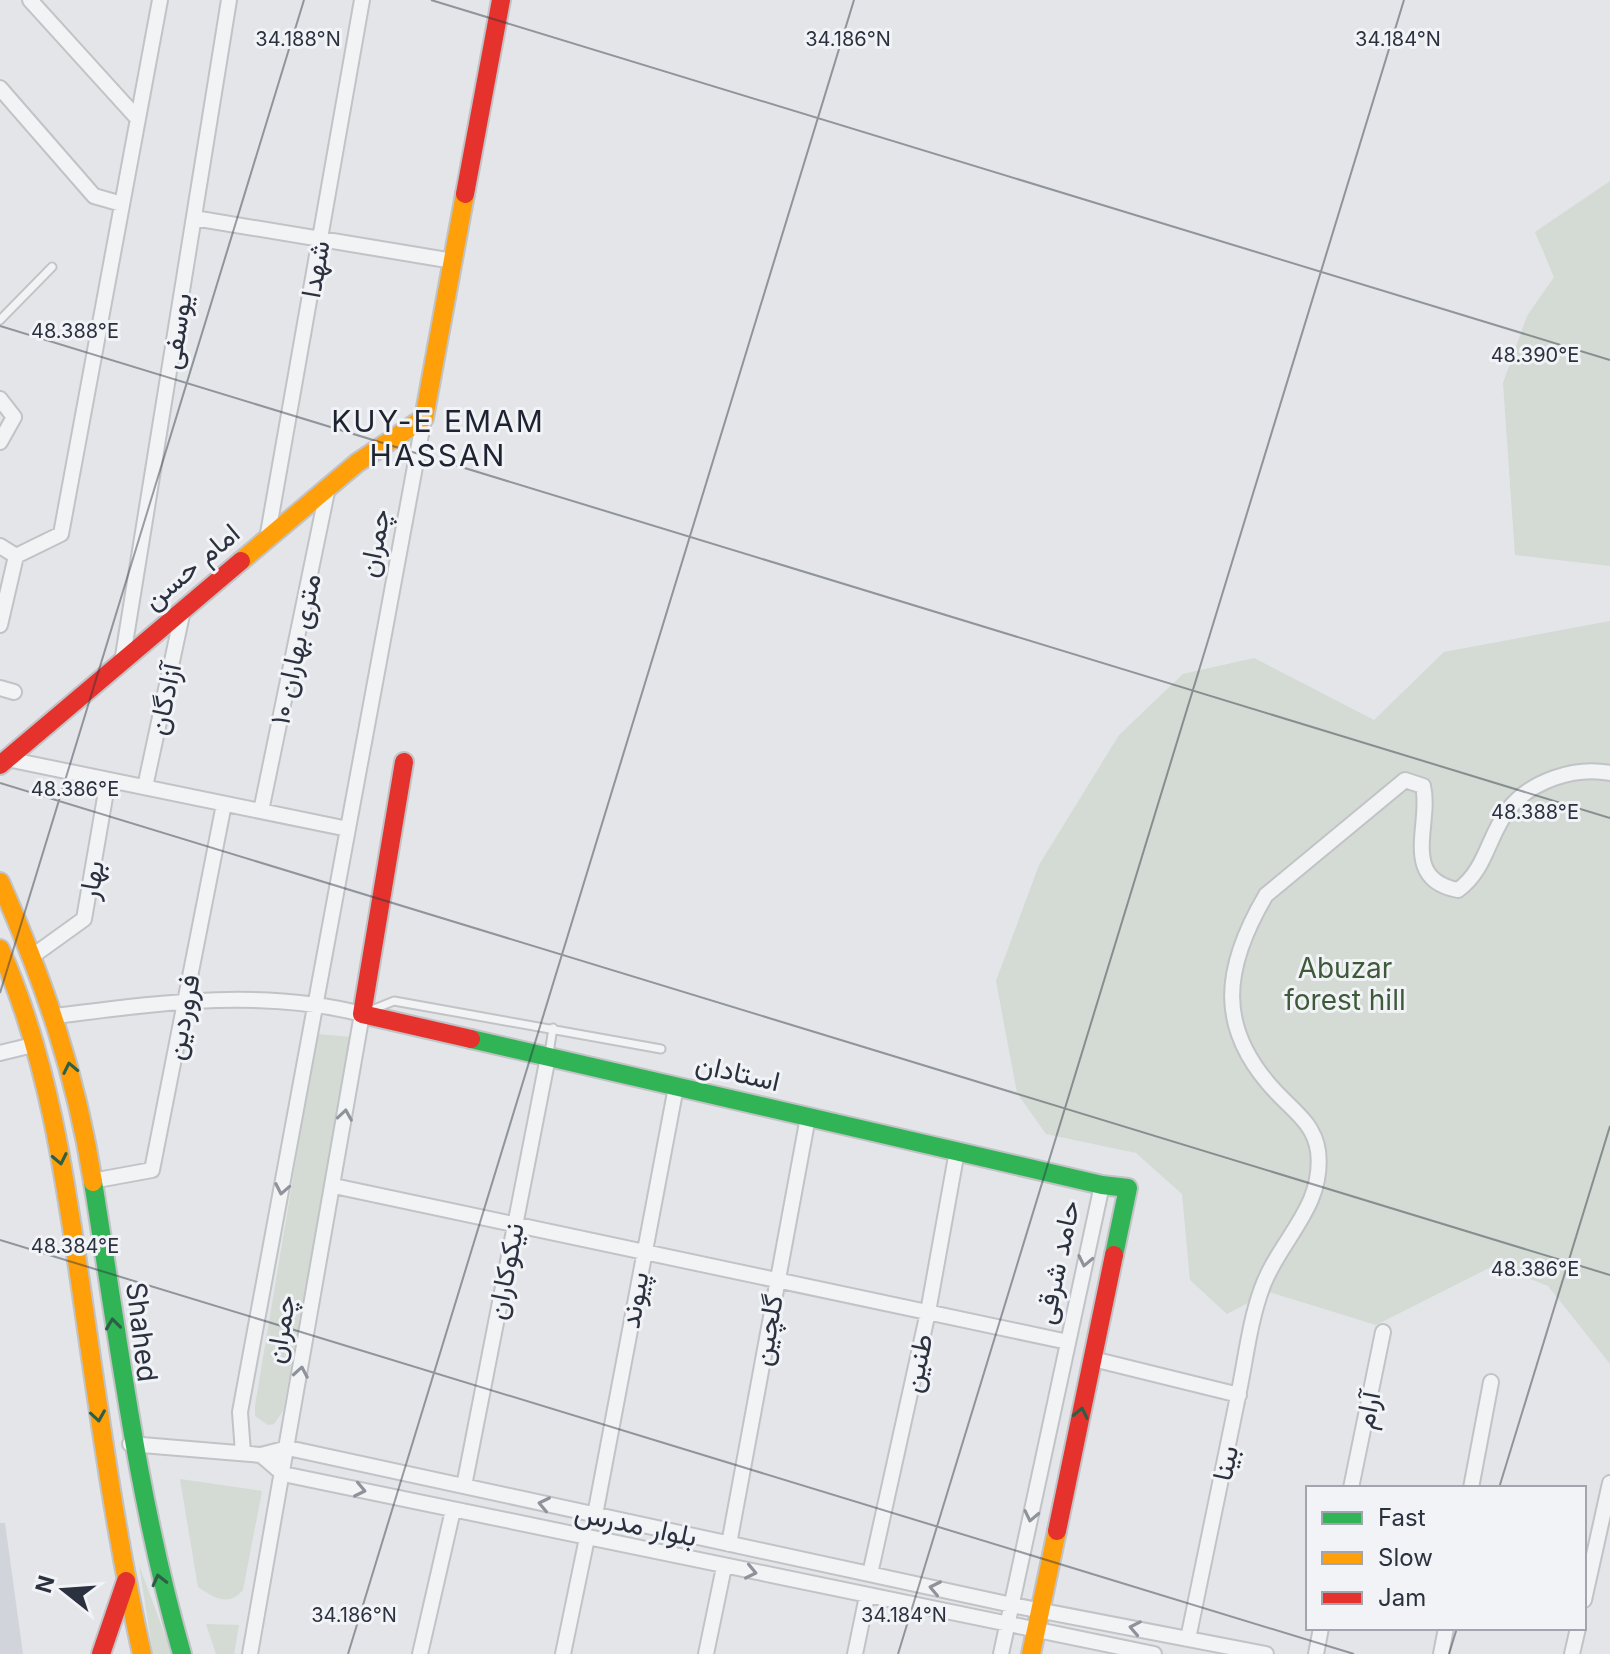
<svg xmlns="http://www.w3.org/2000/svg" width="1610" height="1654" viewBox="0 0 1610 1654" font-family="Inter,Vazirmatn,sans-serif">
	<rect width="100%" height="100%" fill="#e3e5e8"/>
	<path fill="#d2d4db" d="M 0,1523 L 5,1523 L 23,1654 L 0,1654 Z"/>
	<path fill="#d3dbd4" d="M 1610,181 L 1610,566 L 1515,555 L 1503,383 L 1527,316 L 1554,277 L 1535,232 Z
		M 1610,621 L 1610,1364 L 1548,1286 L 1495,1265 L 1376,1325 L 1269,1292 L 1227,1314 L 1190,1280 L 1182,1194 L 1136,1153 L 1046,1134 L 1017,1093 L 996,981 L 1039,865 L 1119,735 L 1183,674 L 1254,658 L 1374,720 L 1444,652 Z
		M 317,1034 L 351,1037 L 283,1411 L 274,1424 L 268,1425 L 255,1416 L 255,1406 Z
		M 180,1479 L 262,1491 L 243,1590 C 229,1607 214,1598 198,1587 Z
		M 139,1565 L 172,1654 L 153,1654 Z
		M 206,1624 L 239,1625 L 234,1654 L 216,1654 Z"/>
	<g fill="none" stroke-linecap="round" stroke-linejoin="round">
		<g stroke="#c1c3c6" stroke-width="11">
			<path id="lane" d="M 0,320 L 52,267
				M 369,1011 L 394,1001 L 661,1049
				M 549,1053 L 553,1028"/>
		</g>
		<g stroke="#c1c3c6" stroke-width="18">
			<path id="street" d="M 30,0 L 138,119
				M 0,88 L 94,196 L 122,204
				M 194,218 L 453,261
				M 0,399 L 14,417 L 0,442
				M 267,539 L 362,0
				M 0,546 L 16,556
				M 0,625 L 16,556 L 61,534 L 160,0
				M 122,662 L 229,0
				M 0,688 L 14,692
				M 7,759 L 348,829
				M 145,787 L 183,610
				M 261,811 L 328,487
				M 34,955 L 84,919 L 108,780
				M 56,1016 C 158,1003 261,988 362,1014 L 250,1654
				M 0,1053 L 33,1045
				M 92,1181 L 152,1170 L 224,804
				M 334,1186 L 1068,1342
				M 1093,1359 L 1239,1395
				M 130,1444 L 261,1455 L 288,1448 L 1012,1605 L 1266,1654
				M 243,1453 L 240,1412 L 424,418
				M 261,1455 L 283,1474 L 1154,1654
				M 464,1486 L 548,1057
				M 1351,1488 L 1383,1332
				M 1471,1488 L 1491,1382
				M 595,1515 L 676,1087
				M 729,1544 L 808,1117
				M 870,1574 L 928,1312 L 957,1151
				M 1584,1600 L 1610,1483
				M 1188,1639 C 1204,1560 1221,1480 1237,1401 C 1245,1365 1249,1323 1262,1288 C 1279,1240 1325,1207 1318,1151 C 1314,1124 1294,1111 1277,1093 C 1215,1028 1223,968 1266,895 L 1405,780 L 1423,786 C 1432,823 1399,879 1458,890 C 1486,870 1488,836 1508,810 C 1530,781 1575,766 1610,773
				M 420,1654 L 453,1510
				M 563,1654 L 587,1538
				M 706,1654 L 724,1567
				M 855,1654 L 867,1596
				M 1001,1654 L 1102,1185
				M 1316,1654 L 1321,1628
				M 1441,1654 L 1446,1628
				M 1572,1654 L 1578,1628"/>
		</g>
		<g stroke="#c1c3c6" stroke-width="22">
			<path id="fast" d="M 471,1039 L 1102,1185 L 1128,1188 L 1114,1255
				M 93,1182 C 119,1343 137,1497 182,1654"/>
		</g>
		<g stroke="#c1c3c6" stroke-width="22">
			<path id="slow" d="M 241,561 L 357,463 L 424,418 L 465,194
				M 0,882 C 44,981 76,1074 93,1182
				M 0,949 C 49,1059 66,1183 83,1302 C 100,1420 116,1537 142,1654
				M 1031,1654 L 1057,1531"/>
		</g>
		<g stroke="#c1c3c6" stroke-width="22">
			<path id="jam" d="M 465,194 L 501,0
				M 404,762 L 362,1014 L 471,1039
				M 0,765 L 241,561
				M 1057,1531 L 1114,1255
				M 101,1654 L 126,1581"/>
		</g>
		<use href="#lane" stroke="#f2f3f5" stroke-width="7"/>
		<use href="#street" stroke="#f2f3f5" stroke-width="14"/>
		<use href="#fast" stroke="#30b455" stroke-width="18"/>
		<use href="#slow" stroke="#ff9f0a" stroke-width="18"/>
		<use href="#jam" stroke="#e5322d" stroke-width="18"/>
	</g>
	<defs><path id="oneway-chevron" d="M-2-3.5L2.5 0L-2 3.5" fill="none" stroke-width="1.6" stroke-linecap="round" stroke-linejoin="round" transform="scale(2)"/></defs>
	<g stroke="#2d5f47">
		<use href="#oneway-chevron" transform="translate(70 1068) rotate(-102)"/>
		<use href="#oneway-chevron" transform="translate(60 1159) rotate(78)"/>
		<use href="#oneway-chevron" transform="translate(113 1324) rotate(-97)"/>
		<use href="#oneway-chevron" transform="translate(1081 1413) rotate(-78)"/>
		<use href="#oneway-chevron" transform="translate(98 1416) rotate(81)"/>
		<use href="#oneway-chevron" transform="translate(159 1580) rotate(-104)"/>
	</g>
	<g stroke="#8e929a">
		<use href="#oneway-chevron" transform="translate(345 1115) rotate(-81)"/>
		<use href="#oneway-chevron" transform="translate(282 1189) rotate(101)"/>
		<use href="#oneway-chevron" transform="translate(1085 1261) rotate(102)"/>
		<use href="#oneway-chevron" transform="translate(301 1372) rotate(-80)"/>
		<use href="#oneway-chevron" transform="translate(360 1490) rotate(12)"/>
		<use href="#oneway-chevron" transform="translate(544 1504) rotate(-168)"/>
		<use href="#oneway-chevron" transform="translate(1031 1516) rotate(102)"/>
		<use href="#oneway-chevron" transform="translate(751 1572) rotate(12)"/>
		<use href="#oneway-chevron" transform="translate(935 1588) rotate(-168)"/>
		<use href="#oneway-chevron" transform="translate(1135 1628) rotate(-169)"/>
	</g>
	<path fill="none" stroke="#2b313f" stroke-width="2" stroke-opacity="0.45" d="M 431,0 L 1610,360M 0,326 L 1610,818M 0,783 L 1610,1275M 0,993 L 304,0M 0,1240 L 1354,1654M 1499,1488 L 1610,1126M 348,1654 L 854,0M 898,1654 L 1404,0M 1449,1654 L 1457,1628"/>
	<g text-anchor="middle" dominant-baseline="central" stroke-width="6" stroke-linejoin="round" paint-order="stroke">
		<g font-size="28" fill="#2b313f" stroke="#f1f3f6">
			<text transform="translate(315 269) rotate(-80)">شهدا</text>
			<text transform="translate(176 331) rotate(-81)">یوسفی</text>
			<text transform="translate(374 543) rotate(-79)">چمران</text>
			<text transform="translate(191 566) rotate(-40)">امام حسن</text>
			<text transform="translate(295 649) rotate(-78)">۱۰ متری بهاران</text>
			<text transform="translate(164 699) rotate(-78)">آزادگان</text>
			<text transform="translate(91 880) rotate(-80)">بهار</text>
			<text transform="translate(182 1017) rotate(-79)">فروردین</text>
			<text transform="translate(738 1072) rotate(13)">استادان</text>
			<text transform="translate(1057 1262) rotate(-78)">حامد شرقی</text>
			<text transform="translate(505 1271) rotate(-79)">نیکوکاران</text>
			<text transform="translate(634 1300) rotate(-80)">پیوند</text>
			<text transform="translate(280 1329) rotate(-80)">چمران</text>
			<text transform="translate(767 1330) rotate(-80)">گلچین</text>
			<text transform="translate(142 1332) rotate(83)">Shahed</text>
			<text transform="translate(917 1363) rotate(-78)">طنین</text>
			<text transform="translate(1367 1410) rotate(-79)">آرام</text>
			<text transform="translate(1225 1463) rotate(-78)">بینا</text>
			<text transform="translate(636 1524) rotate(12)">بلوار مدرس</text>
		</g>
		<g font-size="28" fill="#3e5a3a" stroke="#f1f3f6">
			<text x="1345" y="968">Abuzar<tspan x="1345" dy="32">forest hill</tspan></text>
		</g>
		<g font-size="30" letter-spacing="2" fill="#1d2330" stroke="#f1f3f6">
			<text x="438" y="421">KUY-E EMAM<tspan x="438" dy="34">HASSAN</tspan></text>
		</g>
	</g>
	<g font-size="20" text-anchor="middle" fill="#2b313f" stroke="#f1f3f6" stroke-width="6" stroke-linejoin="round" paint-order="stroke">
		<text x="298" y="46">34.188°N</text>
		<text x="848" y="46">34.186°N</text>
		<text x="1398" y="46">34.184°N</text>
		<text x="75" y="338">48.388°E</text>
		<text x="1535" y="362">48.390°E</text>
		<text x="75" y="796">48.386°E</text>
		<text x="1535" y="819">48.388°E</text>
		<text x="75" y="1253">48.384°E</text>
		<text x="1535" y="1276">48.386°E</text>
		<text x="354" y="1622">34.186°N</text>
		<text x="904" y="1622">34.184°N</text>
	</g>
	<rect x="1306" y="1486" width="280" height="144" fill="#f1f3f6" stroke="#a2a5ad" stroke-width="2"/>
	<rect x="1322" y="1512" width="40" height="12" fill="#30b455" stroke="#a2a5ad" stroke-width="2"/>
	<text x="1378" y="1526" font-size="24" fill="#2b313f">Fast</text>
	<rect x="1322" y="1552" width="40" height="12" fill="#ff9f0a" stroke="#a2a5ad" stroke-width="2"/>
	<text x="1378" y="1566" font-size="24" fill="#2b313f">Slow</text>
	<rect x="1322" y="1592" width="40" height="12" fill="#e5322d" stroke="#a2a5ad" stroke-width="2"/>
	<text x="1378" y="1606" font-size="24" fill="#2b313f">Jam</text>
	<g transform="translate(64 1590) rotate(287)" stroke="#f1f3f6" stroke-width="6" paint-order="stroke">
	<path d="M0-6L14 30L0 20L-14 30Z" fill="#2b313f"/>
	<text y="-12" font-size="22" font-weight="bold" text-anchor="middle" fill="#2b313f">N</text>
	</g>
</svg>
